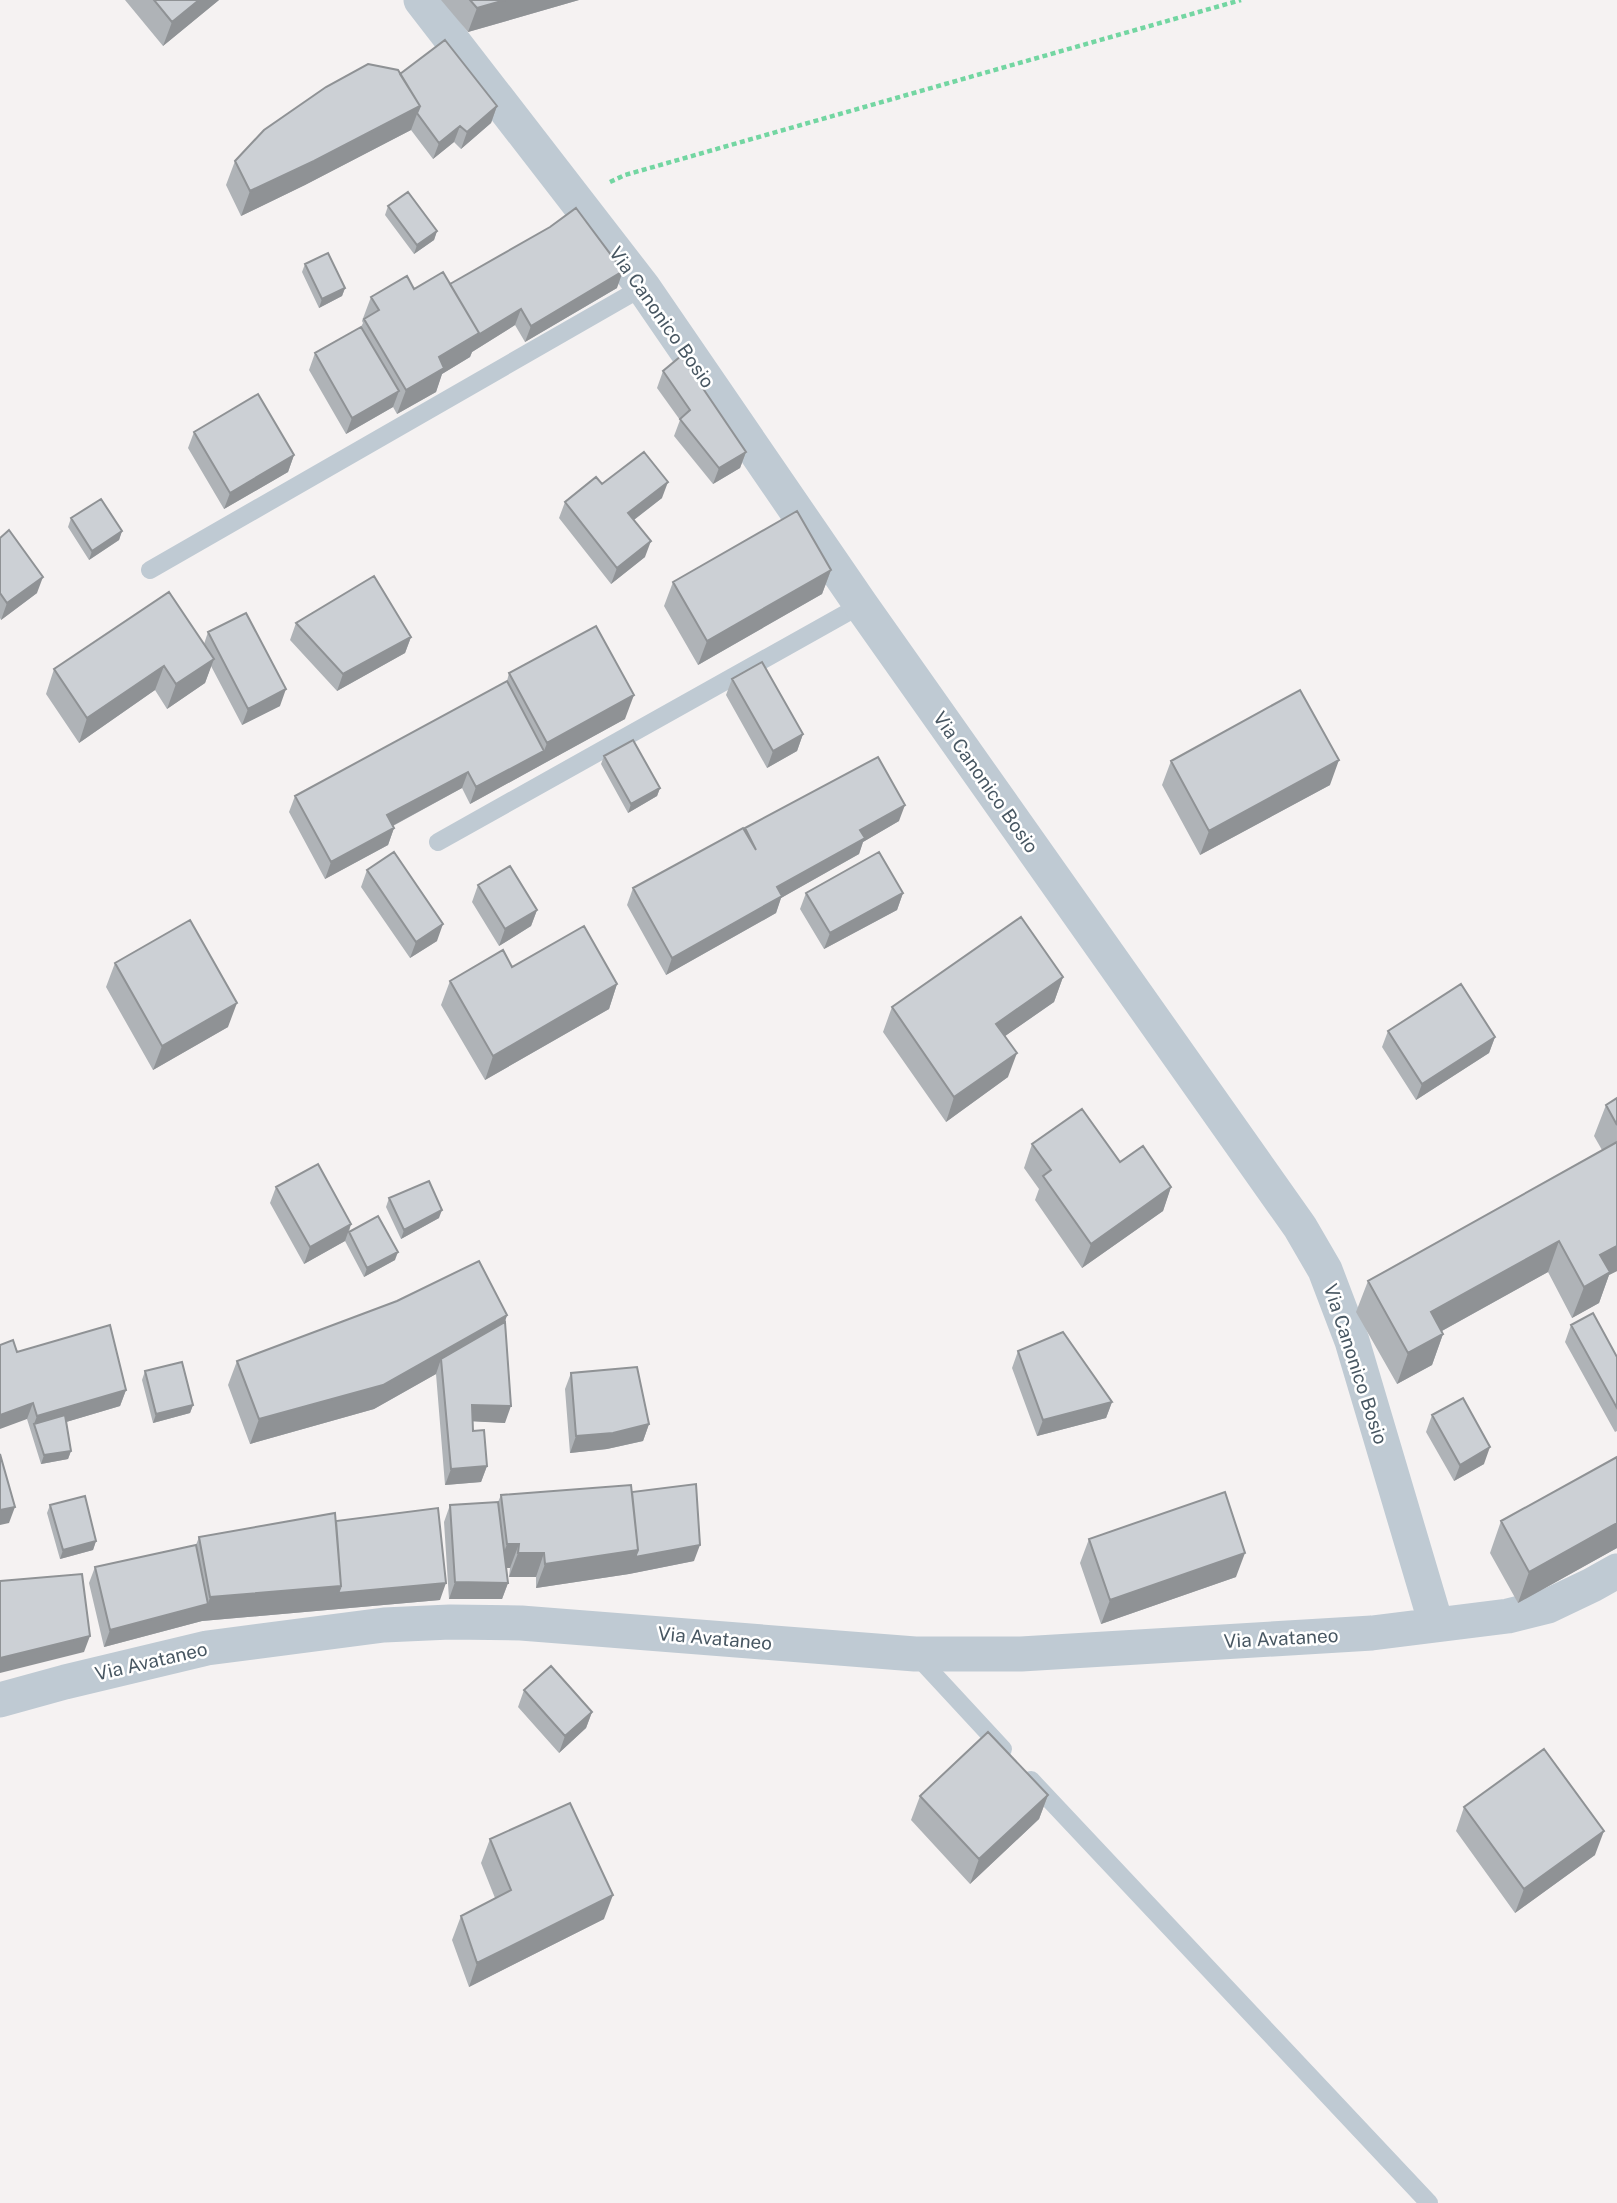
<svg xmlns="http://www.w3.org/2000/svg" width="1617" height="2203" viewBox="0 0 1617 2203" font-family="'Public Sans',sans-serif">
	<rect width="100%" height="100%" fill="#f5f2f2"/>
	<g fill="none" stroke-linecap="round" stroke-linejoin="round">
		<path stroke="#73d6a2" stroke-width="4.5" stroke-dasharray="5 3.5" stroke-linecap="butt" d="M 610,182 L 625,175 L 1241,0"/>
		<path stroke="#bfcad3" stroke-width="18" d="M 150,570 L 643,287
			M 438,842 L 861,605
			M 915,1654 L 1003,1749
			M 1031,1780 L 1429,2203"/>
		<path stroke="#bfcad3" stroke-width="35" d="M 421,0 L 643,287 L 861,605 L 1300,1227 L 1325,1270 L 1352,1341 L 1436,1624
			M 0,1700 L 65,1682 L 207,1648 L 384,1625 L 450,1622 L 521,1623 L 915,1654 L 1021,1654 L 1372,1633 L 1508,1616 L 1548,1606 L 1592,1585 L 1617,1571"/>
	</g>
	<path fill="#afb3b7" d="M 125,0 L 219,0 L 163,46 Z
		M 441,0 L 579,0 L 468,32 Z
		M 400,74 L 497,106 L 491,123 L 461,149 L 454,142 L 433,159 L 411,130 L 305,185 L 241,216 L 226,185 L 235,161 Z
		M 388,206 L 437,231 L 434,240 L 414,254 L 385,215 Z
		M 305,264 L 345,288 L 342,296 L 319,308 L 302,272 Z
		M 450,284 L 617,288 L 525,342 L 515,325 L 472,352 L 470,357 L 442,374 L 436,392 L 397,414 L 393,407 L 346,434 L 309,370 L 315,353 L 361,327 L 363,323 L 362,321 L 371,297 L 414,289 Z
		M 663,371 L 746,452 L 740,468 L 713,484 L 674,436 L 680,420 L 657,388 Z
		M 194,432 L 294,455 L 288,472 L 224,509 L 188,448 Z
		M 602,484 L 662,498 L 634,520 L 645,557 L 611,584 L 559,518 L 565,502 Z
		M 71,518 L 122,531 L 119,540 L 89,560 L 68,527 Z
		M 0,538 L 37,593 L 1,620 L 0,618 Z
		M 831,570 L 822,594 L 698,665 L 664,606 L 673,582 Z
		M 296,623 L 411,637 L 405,653 L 337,691 L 290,640 Z
		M 208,632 L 280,706 L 242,725 L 211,666 L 205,683 L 167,709 L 155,690 L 79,743 L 46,694 L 54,669 L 204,644 Z
		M 509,673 L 625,719 L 470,804 L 462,788 L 393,826 L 394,828 L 388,845 L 325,879 L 289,812 L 295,796 L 507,681 Z
		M 732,679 L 803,734 L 797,751 L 767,768 L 726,695 Z
		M 604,756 L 660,788 L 657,796 L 628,813 L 601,764 Z
		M 1171,761 L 1330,785 L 1200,855 L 1162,785 Z
		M 899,821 L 863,842 L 859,854 L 781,898 L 776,913 L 666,975 L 627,905 L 633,888 L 744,830 L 745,828 Z
		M 367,870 L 437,941 L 410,958 L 361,887 Z
		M 478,885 L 537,910 L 531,926 L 499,946 L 472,902 Z
		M 806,893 L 903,893 L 897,910 L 824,949 L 800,909 Z
		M 115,963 L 228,1027 L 153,1070 L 106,987 Z
		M 512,967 L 617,984 L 609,1009 L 485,1080 L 441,1005 L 450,981 Z
		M 1063,977 L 1054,1002 L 1005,1036 L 1008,1077 L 946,1122 L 883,1032 L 892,1007 Z
		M 1388,1031 L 1495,1037 L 1489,1053 L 1416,1100 L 1382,1047 Z
		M 1617,1098 L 1617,1271 L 1609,1275 L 1599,1303 L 1572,1318 L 1548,1272 L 1442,1331 L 1443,1334 L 1432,1365 L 1397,1384 L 1356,1312 L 1368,1281 L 1602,1150 L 1594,1136 L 1606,1105 Z
		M 1032,1144 L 1120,1162 L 1171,1187 L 1163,1211 L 1082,1268 L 1035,1200 L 1039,1189 L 1024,1168 Z
		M 276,1187 L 351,1224 L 349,1232 L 395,1260 L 364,1277 L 345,1241 L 304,1264 L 270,1203 Z
		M 389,1198 L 439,1218 L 401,1239 L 386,1207 Z
		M 507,1315 L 505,1322 L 505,1423 L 473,1421 L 473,1431 L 487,1466 L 481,1482 L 445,1485 L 436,1374 L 374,1409 L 250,1444 L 228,1385 L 237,1361 Z
		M 1571,1325 L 1617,1357 L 1617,1431 L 1615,1432 L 1565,1342 Z
		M 1018,1351 L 1112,1402 L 1106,1418 L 1037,1436 L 1012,1368 Z
		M 17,1352 L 126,1390 L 120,1406 L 66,1422 L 71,1451 L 68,1459 L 41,1464 L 27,1419 Z
		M 145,1371 L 193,1405 L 190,1413 L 153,1423 L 142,1380 Z
		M 571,1373 L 649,1424 L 643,1441 L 607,1449 L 570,1453 L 565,1389 Z
		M 1432,1415 L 1484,1464 L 1454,1481 L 1426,1432 Z
		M 1617,1457 L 1617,1548 L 1518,1603 L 1490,1553 L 1501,1521 Z
		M 632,1492 L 694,1561 L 629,1574 L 536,1588 L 536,1577 L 509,1577 L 510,1568 L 506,1568 L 508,1583 L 502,1599 L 449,1599 L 444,1522 L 450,1505 L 498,1502 L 501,1495 Z
		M 50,1505 L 96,1541 L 93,1550 L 60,1559 L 47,1513 Z
		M 336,1521 L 440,1600 L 202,1621 L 104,1647 L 89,1583 L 95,1567 L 196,1545 L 199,1537 Z
		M 1089,1539 L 1236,1577 L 1101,1624 L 1080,1563 Z
		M 524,1690 L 592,1712 L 586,1728 L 559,1753 L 518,1707 Z
		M 1048,1795 L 1039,1819 L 970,1884 L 911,1820 L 920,1796 Z
		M 1464,1807 L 1595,1855 L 1515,1913 L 1456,1831 Z
		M 490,1839 L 604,1919 L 469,1987 L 452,1940 L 461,1916 L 495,1898 L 481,1863 Z"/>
	<path fill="#8f9295" d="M 199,0 L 219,0 L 163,46 L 172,22 Z
		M 505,0 L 579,0 L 468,32 L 477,8 Z
		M 420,106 L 411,130 L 305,185 L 241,216 L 250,191 Z
		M 497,106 L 491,123 L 461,149 L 467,132 Z
		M 460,126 L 454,142 L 433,159 L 439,143 Z
		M 437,231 L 434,240 L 414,254 L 417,245 Z
		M 623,271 L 617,288 L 525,342 L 531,326 Z
		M 345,288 L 342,296 L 319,308 L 322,299 Z
		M 521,309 L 515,325 L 472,352 L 470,357 L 442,374 L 436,392 L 397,414 L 406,390 L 439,357 Z
		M 399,391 L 393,407 L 346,434 L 352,418 Z
		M 746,452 L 740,468 L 713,484 L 719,468 Z
		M 294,455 L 288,472 L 224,509 L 230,493 Z
		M 668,482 L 662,498 L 622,529 L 628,513 Z
		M 122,531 L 119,540 L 89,560 L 92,551 Z
		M 651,541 L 645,557 L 611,584 L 617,568 Z
		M 831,570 L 822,594 L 698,665 L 707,641 Z
		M 43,577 L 37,593 L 1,620 L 7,603 Z
		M 411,637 L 405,653 L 337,691 L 343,674 Z
		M 214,659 L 205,683 L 167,709 L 176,684 Z
		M 164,666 L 155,690 L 79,743 L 87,718 Z
		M 286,689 L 280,706 L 242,725 L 248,709 Z
		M 634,695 L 625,719 L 470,804 L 476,787 L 544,751 L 547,743 Z
		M 803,734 L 797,751 L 767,768 L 773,751 Z
		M 1339,760 L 1330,785 L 1200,855 L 1209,831 Z
		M 468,772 L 462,788 L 381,832 L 387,815 Z
		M 660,788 L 657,796 L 628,813 L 631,804 Z
		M 905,805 L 899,821 L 863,842 L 859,854 L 781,898 L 776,913 L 666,975 L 672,958 L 860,830 Z
		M 394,828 L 388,845 L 325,879 L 331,862 Z
		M 903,893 L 897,910 L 824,949 L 830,933 Z
		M 537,910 L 531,926 L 499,946 L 505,929 Z
		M 443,924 L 437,941 L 410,958 L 416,942 Z
		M 1063,977 L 1054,1002 L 988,1048 L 996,1024 Z
		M 617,984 L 609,1009 L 485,1080 L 493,1056 Z
		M 237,1003 L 228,1027 L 153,1070 L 162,1046 Z
		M 1495,1037 L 1489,1053 L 1416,1100 L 1422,1084 Z
		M 1017,1053 L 1008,1077 L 946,1122 L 954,1097 Z
		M 1171,1187 L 1163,1211 L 1082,1268 L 1091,1244 Z
		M 442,1210 L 439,1218 L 401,1239 L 404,1230 Z
		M 351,1224 L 345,1241 L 304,1264 L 310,1247 Z
		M 1559,1241 L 1548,1272 L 1420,1343 L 1431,1312 Z
		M 1617,1246 L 1617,1271 L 1609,1275 L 1599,1303 L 1572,1318 L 1584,1287 L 1600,1255 Z
		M 398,1252 L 395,1260 L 364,1277 L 367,1268 Z
		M 507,1315 L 499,1339 L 441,1359 L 436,1374 L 374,1409 L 250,1444 L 259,1419 Z
		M 1443,1334 L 1432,1365 L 1397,1384 L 1408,1353 Z
		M 126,1390 L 120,1406 L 36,1431 L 34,1424 L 37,1416 Z
		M 1112,1402 L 1106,1418 L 1037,1436 L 1043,1420 Z
		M 33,1403 L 27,1419 L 0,1429 L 0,1415 Z
		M 193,1405 L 190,1413 L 153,1423 L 156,1414 Z
		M 472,1405 L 511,1406 L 505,1423 L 466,1421 Z
		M 649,1424 L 643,1441 L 607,1449 L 570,1453 L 576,1436 Z
		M 1490,1447 L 1484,1464 L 1454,1481 L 1460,1465 Z
		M 71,1451 L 68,1459 L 41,1464 L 44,1455 Z
		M 487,1466 L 481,1482 L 445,1485 L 451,1469 Z
		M 15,1507 L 9,1523 L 0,1525 L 0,1510 Z
		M 1617,1523 L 1617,1548 L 1518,1603 L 1529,1572 Z
		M 96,1541 L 93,1550 L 60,1559 L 63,1550 Z
		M 507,1544 L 519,1544 L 510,1568 L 498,1568 Z
		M 700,1545 L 694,1561 L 629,1574 L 536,1588 L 545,1564 L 638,1550 Z
		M 518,1553 L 544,1553 L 536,1577 L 509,1577 Z
		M 1245,1553 L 1236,1577 L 1101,1624 L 1110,1600 Z
		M 455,1582 L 508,1583 L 502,1599 L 449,1599 Z
		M 446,1583 L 440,1600 L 202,1621 L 104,1647 L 110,1630 L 208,1604 L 210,1597 L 341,1586 Z
		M 90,1636 L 84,1652 L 0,1673 L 0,1658 Z
		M 592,1712 L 586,1728 L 559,1753 L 565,1736 Z
		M 1048,1795 L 1039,1819 L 970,1884 L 979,1859 Z
		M 1604,1831 L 1595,1855 L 1515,1913 L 1524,1889 Z
		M 613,1895 L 604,1919 L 469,1987 L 477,1963 Z"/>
	<path fill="#ccd0d5" stroke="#8f9295" stroke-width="2" d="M 154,0 L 199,0 L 172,22 Z
		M 470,0 L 505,0 L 477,8 Z
		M 445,40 L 497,106 L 467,132 L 460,126 L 439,143 L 417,113 L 420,106 L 400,74 Z
		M 368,64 L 398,70 L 420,106 L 314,161 L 250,191 L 235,161 L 264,130 L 326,87 Z
		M 408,192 L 437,231 L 417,245 L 388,206 Z
		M 576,208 L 623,271 L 531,326 L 521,309 L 478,335 L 479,333 L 450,284 L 550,227 Z
		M 328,253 L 345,288 L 322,299 L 305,264 Z
		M 443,272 L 479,333 L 439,357 L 444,368 L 406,390 L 364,319 L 379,310 L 371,297 L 407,276 L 414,289 Z
		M 361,327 L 399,391 L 352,418 L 315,353 Z
		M 681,356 L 746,452 L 719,468 L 680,419 L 690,410 L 663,371 Z
		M 258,394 L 294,455 L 230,493 L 194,432 Z
		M 644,452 L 668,482 L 628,513 L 651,541 L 617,568 L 565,502 L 596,477 L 602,484 Z
		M 101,499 L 122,531 L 92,551 L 71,518 Z
		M 797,511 L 831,570 L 707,641 L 673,582 Z
		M 9,530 L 43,577 L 7,603 L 0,593 L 0,538 Z
		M 374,576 L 411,637 L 343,674 L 296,623 Z
		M 169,592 L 214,659 L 176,684 L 164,666 L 87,718 L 54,669 Z
		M 246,613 L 286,689 L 248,709 L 208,632 Z
		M 596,626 L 634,695 L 547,743 L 509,673 Z
		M 762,662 L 803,734 L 773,751 L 732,679 Z
		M 507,681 L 544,751 L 476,787 L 468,772 L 387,815 L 394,828 L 331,862 L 295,796 Z
		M 1300,690 L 1339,760 L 1209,831 L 1171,761 Z
		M 633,740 L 660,788 L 631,804 L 604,756 Z
		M 878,757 L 905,805 L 860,830 L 865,838 L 777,887 L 782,896 L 672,958 L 633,888 L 743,828 L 756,850 L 745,828 Z
		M 394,852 L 443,924 L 416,942 L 367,870 Z
		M 879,852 L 903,893 L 830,933 L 806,893 Z
		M 510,866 L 537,910 L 505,929 L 478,885 Z
		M 1021,917 L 1063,977 L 996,1024 L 1017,1053 L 954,1097 L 892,1007 Z
		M 190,920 L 237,1003 L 162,1046 L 115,963 Z
		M 584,926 L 617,984 L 493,1056 L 450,981 L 503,950 L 512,967 Z
		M 1461,984 L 1495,1037 L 1422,1084 L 1388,1031 Z
		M 1617,1098 L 1617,1125 L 1606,1105 Z
		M 1082,1109 L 1120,1162 L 1143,1146 L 1171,1187 L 1091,1244 L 1043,1176 L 1051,1170 L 1032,1144 Z
		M 1617,1142 L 1617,1246 L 1600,1255 L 1610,1272 L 1584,1287 L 1559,1241 L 1431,1312 L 1443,1334 L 1408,1353 L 1368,1281 Z
		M 318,1164 L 351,1224 L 310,1247 L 276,1187 Z
		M 429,1181 L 442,1210 L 404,1230 L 389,1198 Z
		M 378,1216 L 398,1252 L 367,1268 L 349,1232 Z
		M 479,1261 L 507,1315 L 383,1385 L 259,1419 L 237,1361 L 397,1301 Z
		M 1593,1313 L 1617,1357 L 1617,1408 L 1571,1325 Z
		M 505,1322 L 511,1406 L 472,1405 L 473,1431 L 484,1430 L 487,1466 L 451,1469 L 441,1359 Z
		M 110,1325 L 126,1390 L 37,1416 L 33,1403 L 0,1415 L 0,1345 L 13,1340 L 17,1352 Z
		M 1063,1332 L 1112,1402 L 1043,1420 L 1018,1351 Z
		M 182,1362 L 193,1405 L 156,1414 L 145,1371 Z
		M 637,1367 L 649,1424 L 613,1433 L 576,1436 L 571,1373 Z
		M 1463,1398 L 1490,1447 L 1460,1465 L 1432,1415 Z
		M 65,1415 L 71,1451 L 44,1455 L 34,1424 Z
		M 0,1454 L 15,1507 L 0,1510 Z
		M 1617,1457 L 1617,1523 L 1529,1572 L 1501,1521 Z
		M 696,1484 L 700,1545 L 635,1557 L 638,1550 L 632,1492 Z
		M 631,1485 L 638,1550 L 545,1564 L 544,1553 L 518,1553 L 519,1544 L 507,1544 L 501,1495 Z
		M 1225,1492 L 1245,1553 L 1110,1600 L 1089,1539 Z
		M 85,1496 L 96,1541 L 63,1550 L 50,1505 Z
		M 498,1502 L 508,1583 L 455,1582 L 450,1505 Z
		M 438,1508 L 446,1583 L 338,1593 L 341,1586 L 336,1521 Z
		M 335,1513 L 341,1586 L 210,1597 L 199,1537 Z
		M 196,1545 L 208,1604 L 110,1630 L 95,1567 Z
		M 82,1574 L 90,1636 L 0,1658 L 0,1581 Z
		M 551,1666 L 592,1712 L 565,1736 L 524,1690 Z
		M 988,1732 L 1048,1795 L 979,1859 L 920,1796 Z
		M 1544,1749 L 1604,1831 L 1524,1889 L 1464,1807 Z
		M 570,1803 L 613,1895 L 477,1963 L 461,1916 L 511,1890 L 490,1839 Z"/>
	<g text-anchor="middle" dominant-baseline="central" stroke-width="5" stroke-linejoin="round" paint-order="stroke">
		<g font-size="19" fill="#485762" stroke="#fff">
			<text transform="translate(662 317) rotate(55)">Via Canonico Bosio</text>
			<text transform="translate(986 782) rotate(55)">Via Canonico Bosio</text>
			<text transform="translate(1356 1364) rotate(72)">Via Canonico Bosio</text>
			<text transform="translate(715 1638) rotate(5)">Via Avataneo</text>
			<text transform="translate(1281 1638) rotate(-3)">Via Avataneo</text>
			<text transform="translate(151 1661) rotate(-13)">Via Avataneo</text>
		</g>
	</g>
</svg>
